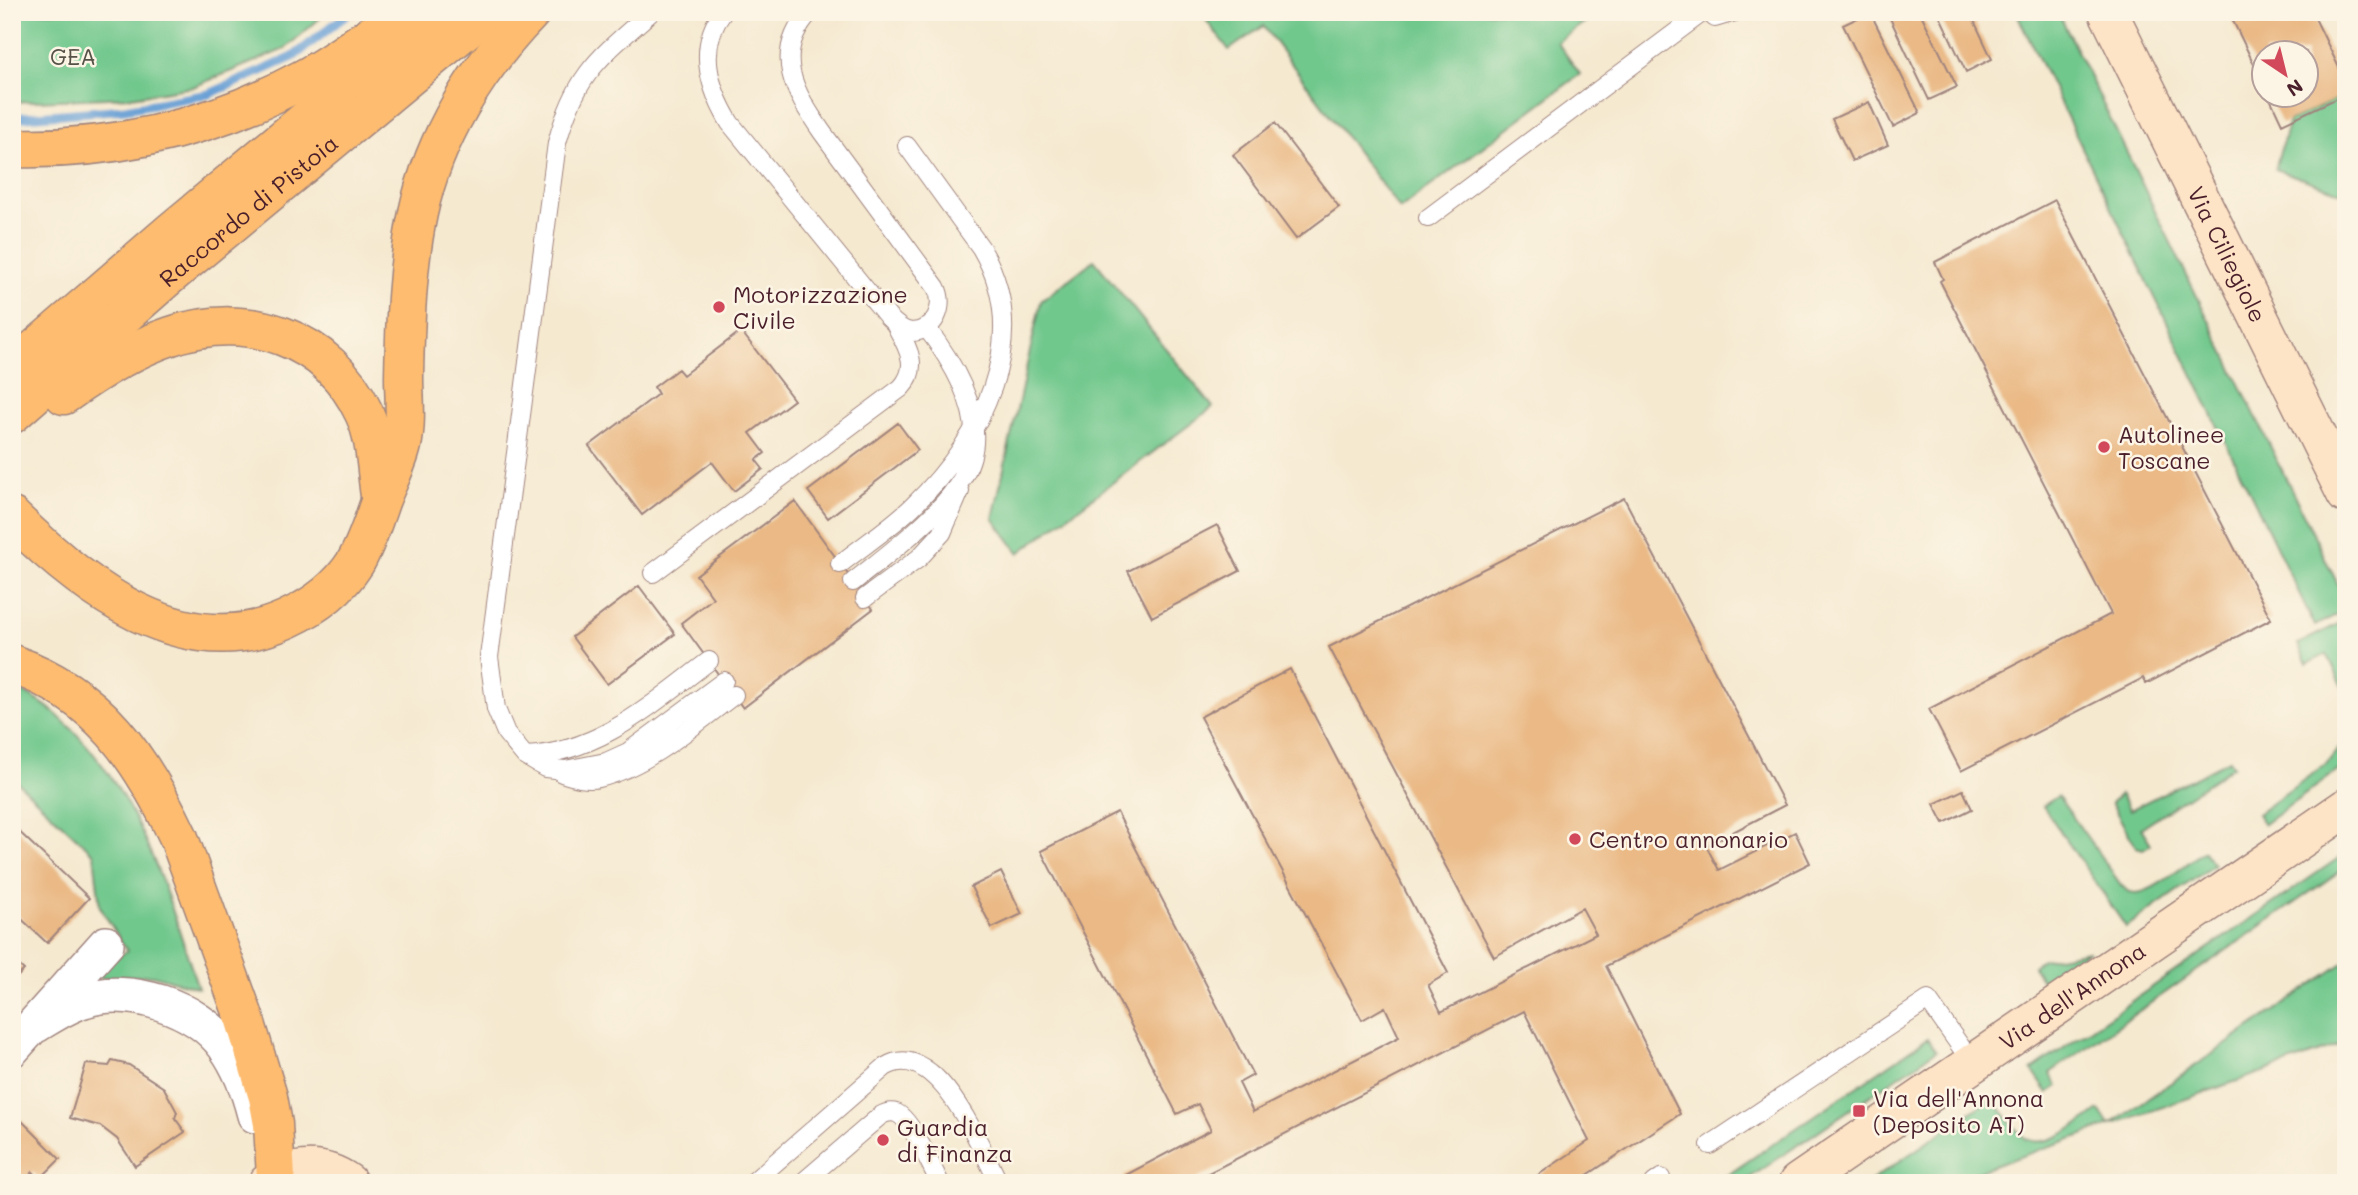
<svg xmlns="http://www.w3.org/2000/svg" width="2358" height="1195" viewBox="0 0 2358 1195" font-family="Mali,sans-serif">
	<rect width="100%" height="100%" fill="#fcf5e5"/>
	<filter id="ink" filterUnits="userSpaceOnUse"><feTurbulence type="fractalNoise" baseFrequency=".0143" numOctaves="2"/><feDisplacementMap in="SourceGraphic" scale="14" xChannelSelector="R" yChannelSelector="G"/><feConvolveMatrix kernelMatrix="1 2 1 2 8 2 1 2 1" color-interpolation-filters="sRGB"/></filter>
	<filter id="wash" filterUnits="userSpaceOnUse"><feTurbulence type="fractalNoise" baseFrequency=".00686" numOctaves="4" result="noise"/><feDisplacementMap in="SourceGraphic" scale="28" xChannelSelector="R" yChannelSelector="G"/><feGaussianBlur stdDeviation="1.57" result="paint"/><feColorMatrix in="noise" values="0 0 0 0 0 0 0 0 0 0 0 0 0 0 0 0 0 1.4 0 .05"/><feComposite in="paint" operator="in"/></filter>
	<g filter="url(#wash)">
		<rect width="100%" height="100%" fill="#f5e9d0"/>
		<path fill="#71c88d" stroke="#5e745c" stroke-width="2" d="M 12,12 L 327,12 L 285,49 L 193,87 L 131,97 L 12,102 Z
			M 1200,12 L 1599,12 L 1557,42 L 1580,74 L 1400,209 L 1263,26 L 1229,50 Z
			M 2016,12 L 2058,12 L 2346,601 L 2346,610 L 2315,626 Z
			M 2346,94 L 2346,194 L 2275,169 L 2289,121 Z
			M 1094,260 L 1213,407 L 1019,553 L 993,518 L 1041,301 Z
			M 2346,620 L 2346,693 L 2327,654 L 2307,664 L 2298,644 Z
			M 12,686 C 28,694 44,703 57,715 C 137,785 166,890 198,988 L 152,975 L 101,978 L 95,974 L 96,970 L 127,951 L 100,907 L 94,854 L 12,777 Z
			M 2346,739 L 2346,765 L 2264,824 L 2257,814 L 2327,763 Z
			M 2229,760 L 2233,766 L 2141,828 L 2151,844 L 2143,849 L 2136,847 L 2111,803 L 2120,794 L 2130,810 Z
			M 2058,796 L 2121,885 C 2126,890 2129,893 2136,893 C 2154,893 2188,862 2204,851 L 2214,865 L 2126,927 L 2043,806 Z
			M 2346,853 L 2346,867 L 2050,1073 L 2058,1086 L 2048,1093 L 2032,1070 Z
			M 2089,951 L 2043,982 L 2033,966 L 2042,960 Z
			M 2346,961 L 2346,1043 L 1945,1183 L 1868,1183 L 1993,1097 C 2002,1110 2011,1127 2024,1137 C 2045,1153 2082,1122 2099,1110 L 2110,1125 Z
			M 1928,1038 L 1936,1051 L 1742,1183 L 1716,1183 Z"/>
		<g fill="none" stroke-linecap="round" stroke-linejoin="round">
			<path stroke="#669fd5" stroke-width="9" d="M 12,118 L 125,109 L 209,94 L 293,57 L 350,12"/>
		</g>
		<g id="blocks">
			<path fill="#eab985" d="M 1870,12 L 1920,113 L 1893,127 L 1843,25 Z
				M 1887,12 L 1920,12 L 1957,87 L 1929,100 Z
				M 1938,12 L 1970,12 L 1992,59 L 1966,72 Z
				M 2250,12 L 2312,12 L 2346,82 L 2346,94 L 2282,124 L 2268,94 L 2306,94 L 2306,52 L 2264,52 L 2264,85 L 2233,21 Z
				M 1869,102 L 1888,145 L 1852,161 L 1832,119 Z
				M 1275,123 L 1339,207 L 1296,239 L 1233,155 Z
				M 2055,200 L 2271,619 L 2146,684 L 2143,678 L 1961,771 L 1929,709 L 2111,614 L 1940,281 L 1943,279 L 1935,262 Z
				M 741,331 L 794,400 L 750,433 L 765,453 L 756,460 L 763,469 L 734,491 L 712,462 L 642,515 L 589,446 L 658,394 L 654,387 L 678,369 L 683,375 Z
				M 898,423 L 918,450 L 828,518 L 808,491 Z
				M 1624,498 L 1785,805 L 1706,846 L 1719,870 L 1795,832 L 1810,863 L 1606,966 L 1680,1114 L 1575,1183 L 1526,1183 L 1589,1141 L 1524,1011 L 1189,1183 L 1127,1183 L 1124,1176 L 1211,1130 L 1198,1104 L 1177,1114 L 1041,851 L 1117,812 L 1253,1075 L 1239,1083 L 1253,1112 L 1399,1037 L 1385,1007 L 1362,1020 L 1200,717 L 1290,669 L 1448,973 L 1428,985 L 1441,1012 L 1596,934 L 1582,908 L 1494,957 L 1329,647 Z
				M 795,501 L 873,609 L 743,708 L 681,623 L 713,598 L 696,575 Z
				M 1217,525 L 1240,571 L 1152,617 L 1128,571 Z
				M 639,586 L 675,634 L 607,684 L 572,637 Z
				M 1963,790 L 1972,809 L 1944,823 L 1934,804 Z
				M 12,825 L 89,898 L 47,943 L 12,910 Z
				M 1001,872 L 1022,914 L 992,928 L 971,887 Z
				M 12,959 L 24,970 L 12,982 Z
				M 112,1061 L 129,1065 L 164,1088 L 177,1112 L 175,1118 L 185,1132 L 135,1166 L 117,1139 L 100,1126 L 70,1118 L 86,1064 L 109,1066 Z
				M 18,1117 L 60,1159 L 40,1179 L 33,1172 L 22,1183 L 12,1183 L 12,1122 Z"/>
		</g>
	</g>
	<g filter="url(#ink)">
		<use href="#blocks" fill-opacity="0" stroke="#a0847e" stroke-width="2"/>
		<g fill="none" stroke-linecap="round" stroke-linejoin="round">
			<g stroke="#a0847e" stroke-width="20">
				<path id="lane" d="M 651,12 C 599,58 576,73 557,143 L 489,657 L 496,709 L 506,733 L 525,756 L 545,768 L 565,770 L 606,762 L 628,752 L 724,681
					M 723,12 C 696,48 709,88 730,123 L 888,317 C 894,323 902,331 911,332 C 935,332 946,306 936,287 L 822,132 C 795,93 771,54 810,12
					M 1708,12 L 1715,18 L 1735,12
					M 1428,218 L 1703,12
					M 840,564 C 864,545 890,528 912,507 C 981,440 1035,340 981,248 L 907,146
					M 653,573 L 901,388 C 921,367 907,346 895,324
					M 853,582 C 890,552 957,505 971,459 C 985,413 952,361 926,327
					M 865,598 L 919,558 L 942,533 L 960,491
					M 525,756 C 599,753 652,704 709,661
					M 562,773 C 574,777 587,781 599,778 C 648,766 694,725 734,695
					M 1710,1145 L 1928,1000 L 1973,1064
					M 752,1183 L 885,1067 C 936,1035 981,1149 999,1183
					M 802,1183 L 880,1116 C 885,1113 890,1111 896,1113 C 910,1117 932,1168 940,1183
					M 1654,1183 L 1661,1178"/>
			</g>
			<g stroke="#a0847e" stroke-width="38">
				<path id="street" d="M 36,1025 C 51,1016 67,1005 84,1000 C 130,985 196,1007 225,1046 C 240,1067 249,1091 255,1115
					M 12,1049 L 106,944"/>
			</g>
			<g stroke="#a0847e" stroke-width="41">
				<g id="secondary">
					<path id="s1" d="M 2108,12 L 2346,494"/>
					<path d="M 268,1183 C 293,1166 323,1165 348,1183"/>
					<path id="s2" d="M 1798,1183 L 2346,808"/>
				</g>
			</g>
			<g stroke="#a0847e" stroke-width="41">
				<g id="highway">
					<path d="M 12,148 C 116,151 213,128 305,78 C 333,63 358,43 385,26"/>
					<path d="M 12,369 L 172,231 L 436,12"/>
					<path d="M 64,395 C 97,371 132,349 171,336 C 247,310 329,337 364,413 C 376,438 376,469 380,496"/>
					<path id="s3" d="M 12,414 L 163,281 L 487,12"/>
					<path d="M 12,517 C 82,586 183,667 287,619 C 313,607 339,588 355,563 C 367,543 373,521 381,499 C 388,481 398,463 402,445 C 407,423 404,398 404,376 C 405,322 407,266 418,213 C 434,137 478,67 531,12"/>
					<path d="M 12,664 C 99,694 141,758 179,838 L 244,1017 L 268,1097 L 273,1124 L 276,1178"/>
				</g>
			</g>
			<use href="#lane" stroke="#fff" stroke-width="18"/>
			<use href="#street" stroke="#fff" stroke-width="35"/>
			<use href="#secondary" stroke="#fee4c6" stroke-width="38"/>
			<use href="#highway" stroke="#fdbc70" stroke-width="38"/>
		</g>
	</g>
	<g fill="#d1495b" stroke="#fcf5e5" stroke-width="2.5">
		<circle cx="719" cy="307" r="7"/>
		<circle cx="2104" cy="447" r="7"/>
		<circle cx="1575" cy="839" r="7"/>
		<rect x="1852" y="1104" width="14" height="14" rx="3.5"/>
		<circle cx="883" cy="1140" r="7"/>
	</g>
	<g text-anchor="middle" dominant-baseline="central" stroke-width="5" stroke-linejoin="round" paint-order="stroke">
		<g font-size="23" fill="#565248" stroke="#fcf5e5">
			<text x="73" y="56">GEA</text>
		</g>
		<g font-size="23" fill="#4a1f2b" stroke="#fcf5e5">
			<text stroke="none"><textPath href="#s3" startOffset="312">Raccordo di Pistoia</textPath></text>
			<text stroke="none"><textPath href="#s1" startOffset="270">Via Ciliegiole</textPath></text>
			<text stroke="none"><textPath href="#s2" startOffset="332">Via dell'Annona</textPath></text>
		</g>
		<g font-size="23" fill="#4a1f2b" stroke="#fcf5e5" text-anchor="start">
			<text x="733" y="294">Motorizzazione<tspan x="733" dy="26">Civile</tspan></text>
			<text x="2118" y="434">Autolinee<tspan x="2118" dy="26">Toscane</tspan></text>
			<text x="1589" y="839">Centro annonario</text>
			<text x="1873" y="1098">Via dell'Annona<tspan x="1873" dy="26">(Deposito AT)</tspan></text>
			<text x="897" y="1127">Guardia<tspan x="897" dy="26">di Finanza</tspan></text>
		</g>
	</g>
	<rect width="2358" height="1195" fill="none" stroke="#fcf5e5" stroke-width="42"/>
	<g transform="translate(2285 74) rotate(145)"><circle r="33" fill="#fcf5e5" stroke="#b59f9b" stroke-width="2"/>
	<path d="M0-5L12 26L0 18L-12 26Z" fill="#d1495b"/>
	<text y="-10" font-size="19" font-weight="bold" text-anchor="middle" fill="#4a1f2b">N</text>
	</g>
</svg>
